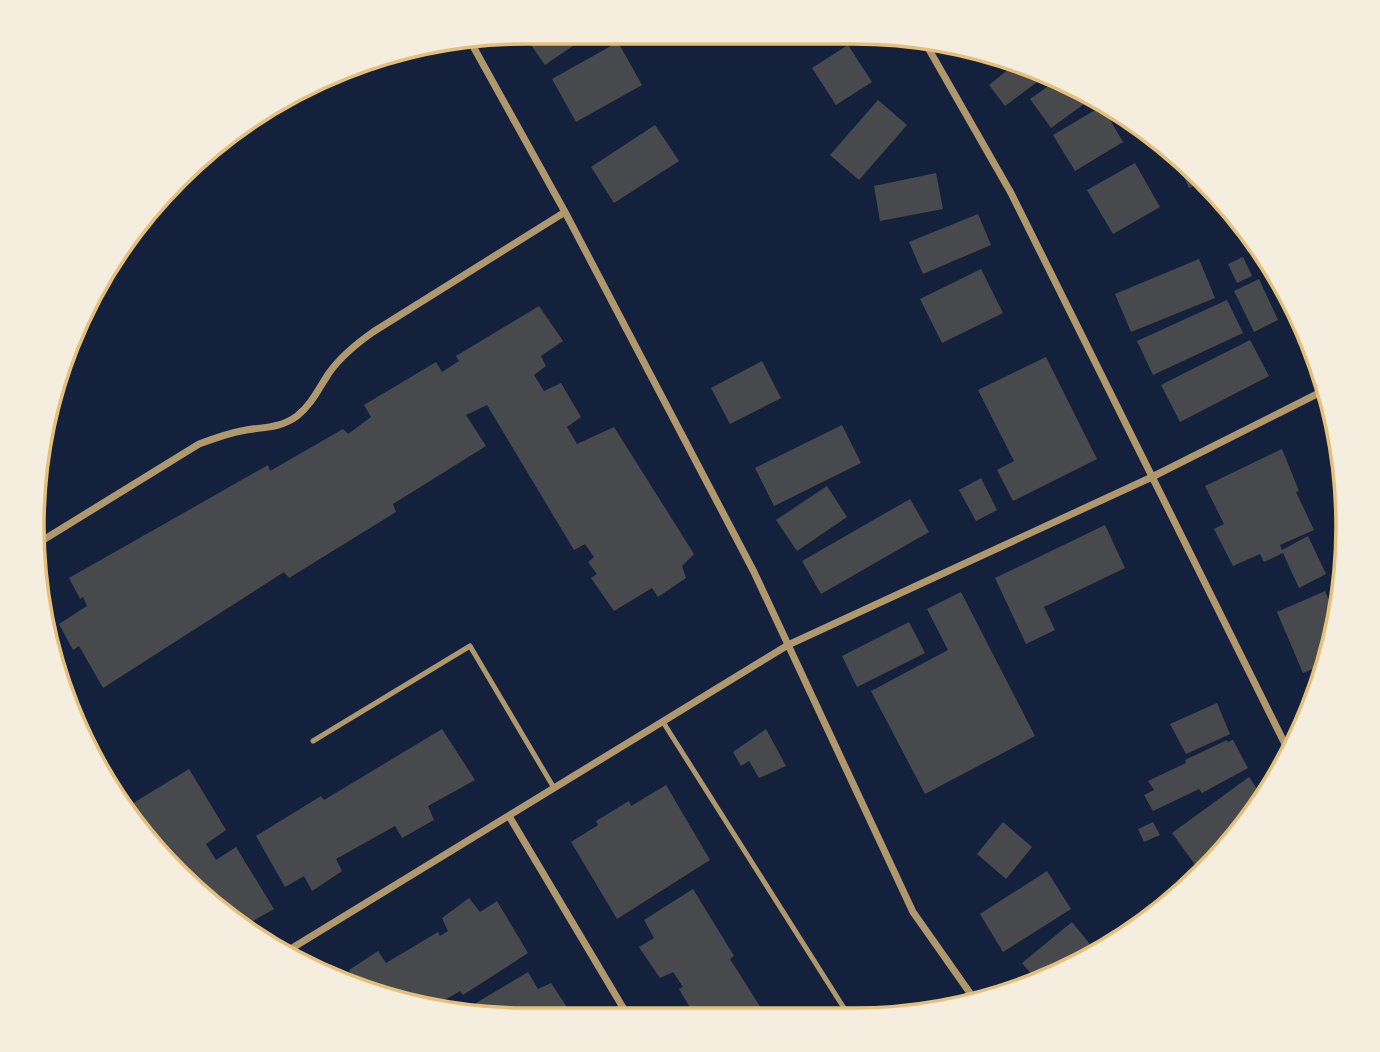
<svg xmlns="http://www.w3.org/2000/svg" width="1380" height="1052" viewBox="0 0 1380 1052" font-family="'Golos Text',sans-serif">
	<rect width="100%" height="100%" fill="#14213d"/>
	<path fill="#48494c" d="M 522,32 L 593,32 L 545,65 Z
		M 618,42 L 642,85 L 576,122 L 552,79 Z
		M 848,45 L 872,82 L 836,105 L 812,68 Z
		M 975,47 L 982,48 L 992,52 L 981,58 Z
		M 1009,58 L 1049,73 L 1005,106 L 989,85 L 1009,69 L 1004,62 Z
		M 1060,78 L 1072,82 L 1095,96 L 1051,128 L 1030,99 Z
		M 878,100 L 907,125 L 859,180 L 830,155 Z
		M 1102,106 L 1123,142 L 1075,171 L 1053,135 Z
		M 655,125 L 679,161 L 614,203 L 591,167 Z
		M 1180,161 L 1201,183 L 1189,188 L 1177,162 Z
		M 1135,163 L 1160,207 L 1113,234 L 1087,190 Z
		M 936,173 L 943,209 L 880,221 L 874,186 Z
		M 978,214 L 991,245 L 923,274 L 909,242 Z
		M 1243,257 L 1252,276 L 1237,283 L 1228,264 Z
		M 1199,259 L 1215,298 L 1131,332 L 1115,294 Z
		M 981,269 L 1003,313 L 942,343 L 920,299 Z
		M 1259,279 L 1278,320 L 1254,332 L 1234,291 Z
		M 1227,300 L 1243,333 L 1153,375 L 1137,341 Z
		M 539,306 L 563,341 L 541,356 L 546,366 L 534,375 L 544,391 L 561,383 L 581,417 L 567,427 L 577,444 L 614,427 L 694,554 L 682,566 L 686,578 L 658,597 L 652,588 L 614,611 L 591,578 L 597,574 L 588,562 L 594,557 L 585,544 L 574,550 L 487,405 L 466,415 L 486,446 L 393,504 L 396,512 L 289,578 L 284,572 L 103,688 L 79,646 L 73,650 L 59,624 L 87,606 L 83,597 L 80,599 L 69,578 L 268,465 L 270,471 L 343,429 L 348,434 L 371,417 L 364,405 L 436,362 L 442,372 L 459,361 L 456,356 Z
		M 1250,340 L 1269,376 L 1180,422 L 1161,385 Z
		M 1046,357 L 1097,459 L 1013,501 L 997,470 L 1014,461 L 978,390 Z
		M 762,361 L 781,398 L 730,424 L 711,388 Z
		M 1336,421 L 1339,430 L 1340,438 L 1331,424 Z
		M 842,425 L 861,463 L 774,506 L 755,468 Z
		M 1282,449 L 1299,491 L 1296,492 L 1314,530 L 1280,545 L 1282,550 L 1308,536 L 1326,574 L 1299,588 L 1283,553 L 1264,562 L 1260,554 L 1233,566 L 1214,529 L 1224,524 L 1205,486 Z
		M 981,478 L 997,510 L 976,521 L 959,490 Z
		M 827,486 L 847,517 L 797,551 L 776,520 Z
		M 910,499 L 929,532 L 821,594 L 802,561 Z
		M 1105,525 L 1125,568 L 1044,607 L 1055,630 L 1026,644 L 995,578 Z
		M 1325,591 L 1339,624 L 1327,663 L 1303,673 L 1277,612 Z
		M 961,592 L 1035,736 L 925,794 L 871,691 L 948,650 L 927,609 Z
		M 909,622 L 925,653 L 857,687 L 842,656 Z
		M 1217,703 L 1230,734 L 1186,754 L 1170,724 Z
		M 442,729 L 475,780 L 428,806 L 434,820 L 402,838 L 395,826 L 336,859 L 342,871 L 312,891 L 304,876 L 285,887 L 256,836 L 321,796 L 324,800 Z
		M 766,729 L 786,766 L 759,778 L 749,761 L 741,766 L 733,752 Z
		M 1227,740 L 1227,742 L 1233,740 L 1248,768 L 1202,793 L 1199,789 L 1153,811 L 1144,795 L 1154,790 L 1148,781 L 1186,763 L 1185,760 Z
		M 189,769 L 226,830 L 206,844 L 216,860 L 236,847 L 274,909 L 240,928 L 181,879 L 188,874 L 180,861 L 169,867 L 122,810 Z
		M 1249,777 L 1265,801 L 1223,852 L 1199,870 L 1172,833 Z
		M 666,785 L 710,860 L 617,919 L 571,842 L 598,825 L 596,821 L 629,801 L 631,806 Z
		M 1003,822 L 1032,847 L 1006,879 L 977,854 Z
		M 1153,822 L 1160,835 L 1144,842 L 1138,829 Z
		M 1047,871 L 1071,909 L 1003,952 L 980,914 Z
		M 693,889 L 734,956 L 730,959 L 766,1016 L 695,1016 L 679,989 L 683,987 L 673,972 L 660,978 L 639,947 L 654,938 L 644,920 Z
		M 469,898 L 480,912 L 497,901 L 528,953 L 463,995 L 460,991 L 430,1009 L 367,994 L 350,986 L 355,983 L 349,970 L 378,951 L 386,963 L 438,932 L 440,936 L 448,931 L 442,918 Z
		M 1072,922 L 1097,953 L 1038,982 L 1022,963 Z
		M 528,972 L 538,989 L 551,983 L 571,1013 L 567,1016 L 484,1016 L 476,1003 Z"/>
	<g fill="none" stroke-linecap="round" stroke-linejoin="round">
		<path stroke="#b1986c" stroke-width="5" d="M 663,722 L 849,1016
			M 313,741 L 470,646 L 554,788"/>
		<path stroke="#b1986c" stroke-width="7" d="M 469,39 L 565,212 L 754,572 L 913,912 L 977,1003
			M 923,39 L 1011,193 L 1290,754
			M 35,545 L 199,444 C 215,438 229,433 246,430 C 264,427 281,428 297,416 C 312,404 319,388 329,373 C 341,356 356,344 373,332 L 565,212
			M 509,816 L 628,1016
			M 284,953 L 788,645 L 1152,477 L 1327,389"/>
	</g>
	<path d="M0 0H1380V1052H0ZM526 44H854A482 482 0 0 1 1336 526V526A482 482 0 0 1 854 1008H526A482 482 0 0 1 44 526V526A482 482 0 0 1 526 44Z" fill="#f5edde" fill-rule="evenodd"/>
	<path fill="none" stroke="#e5c07b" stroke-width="3.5" d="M526 44H854A482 482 0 0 1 1336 526V526A482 482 0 0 1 854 1008H526A482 482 0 0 1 44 526V526A482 482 0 0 1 526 44Z"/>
</svg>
